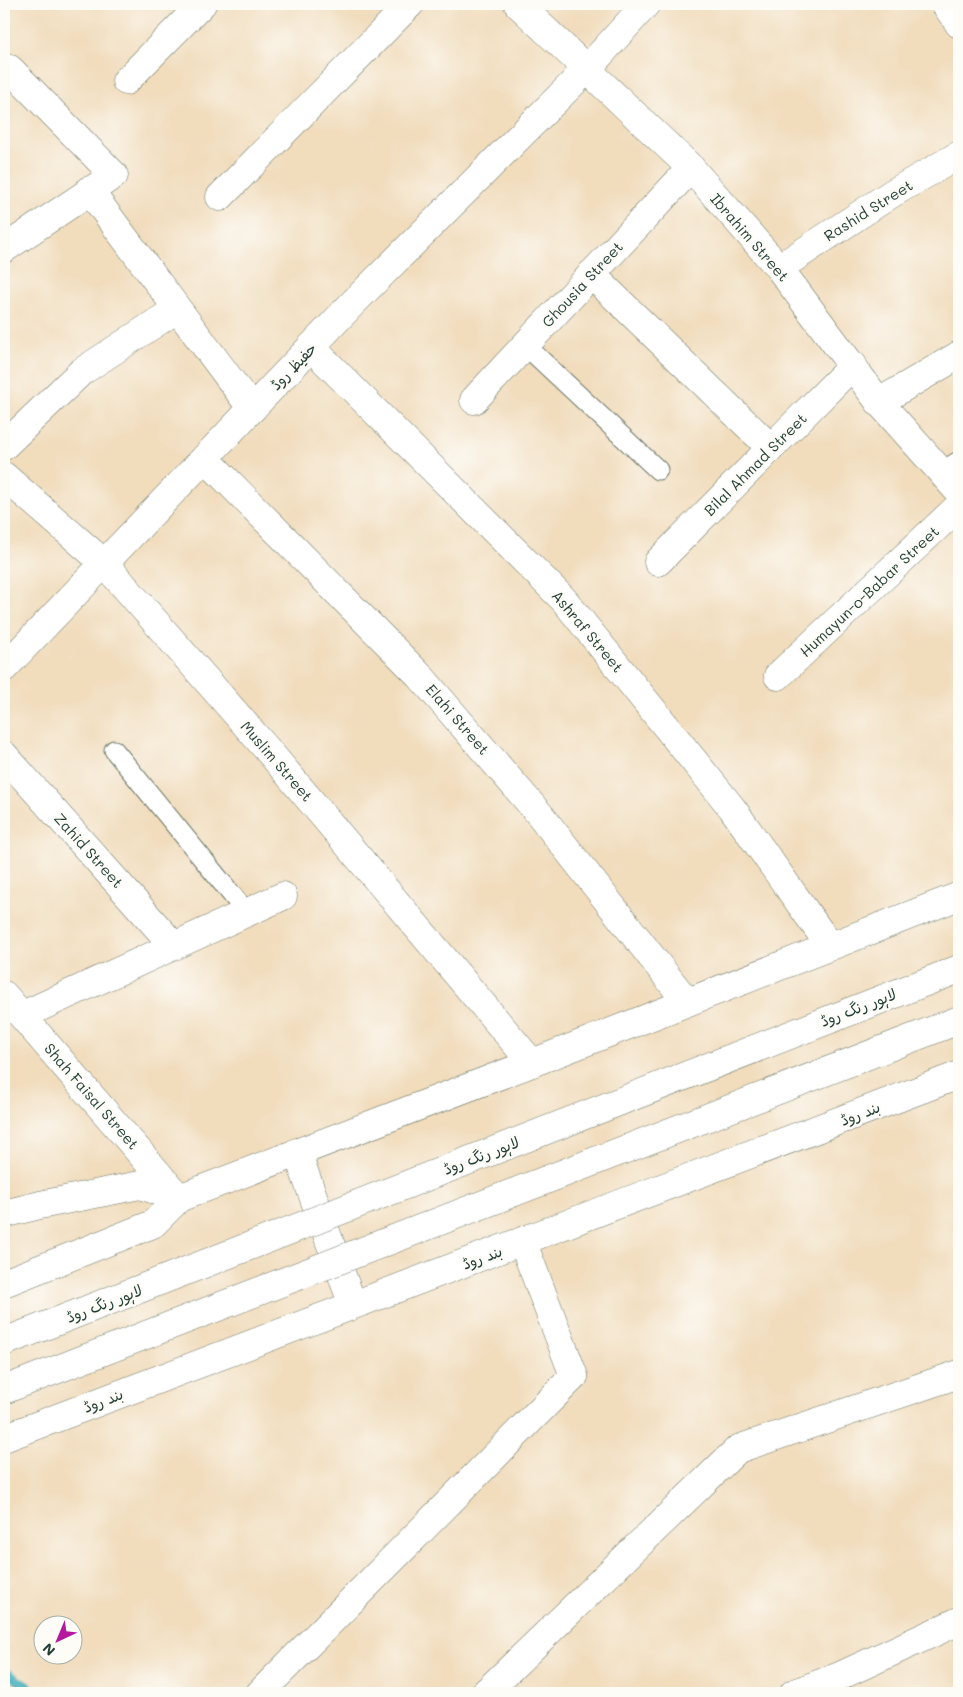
<svg xmlns="http://www.w3.org/2000/svg" width="963" height="1697" viewBox="0 0 963 1697" font-family="Mali,'Playpen Sans Arabic',sans-serif">
	<rect width="100%" height="100%" fill="#fdfcf7"/>
	<filter id="ink" filterUnits="userSpaceOnUse"><feTurbulence type="fractalNoise" baseFrequency=".02" numOctaves="2"/><feDisplacementMap in="SourceGraphic" scale="10" xChannelSelector="R" yChannelSelector="G"/><feConvolveMatrix kernelMatrix="1 2 1 2 8 2 1 2 1" color-interpolation-filters="sRGB"/></filter>
	<filter id="wash" filterUnits="userSpaceOnUse"><feTurbulence type="fractalNoise" baseFrequency=".0096" numOctaves="4" result="noise"/><feDisplacementMap in="SourceGraphic" scale="20" xChannelSelector="R" yChannelSelector="G"/><feGaussianBlur stdDeviation="1.12" result="paint"/><feColorMatrix in="noise" values="0 0 0 0 0 0 0 0 0 0 0 0 0 0 0 0 0 1.4 0 .05"/><feComposite in="paint" operator="in"/></filter>
	<g filter="url(#wash)">
		<rect width="100%" height="100%" fill="#f1dcbc"/>
		<g fill="none" stroke-linecap="round" stroke-linejoin="round">
			<path stroke="#3babb9" stroke-width="9" d="M 4,1671 L 37,1693"/>
		</g>
	</g>
	<g filter="url(#ink)">
		<g fill="none" stroke-linecap="round" stroke-linejoin="round">
			<g stroke="#687564" stroke-width="21">
				<path id="service" d="M 525,345 L 658,470
					M 942,471 L 959,461
					M 114,750 L 246,912"/>
			</g>
			<g stroke="#687564" stroke-width="29">
				<path id="minor" d="M 945,4 L 959,24
					M 126,81 L 202,4
					M 89,190 L 252,409
					M 220,197 L 410,4
					M 4,249 L 114,175 L 10,69
					M 779,268 L 891,194 L 959,155
					M 591,274 L 771,448
					M 311,347 L 564,600 L 732,808 L 830,946
					M 474,400 L 691,168
					M 879,402 L 959,355
					M 4,446 L 81,372 L 177,309
					M 205,458 L 421,677 L 541,816 L 687,1002
					M 4,476 L 104,563 L 266,748 L 532,1063
					M 658,562 L 853,365
					M 778,676 L 959,506
					M 4,755 L 174,946
					M 4,995 L 179,1198
					M 23,1015 L 283,896
					M 260,1693 L 574,1376 L 523,1243
					M 485,1693 L 738,1449 L 959,1374
					M 794,1693 L 842,1675 L 959,1621"/>
			</g>
			<g stroke="#687564" stroke-width="29">
				<path id="tertiary" d="M 4,668 L 353,303 L 588,68 L 646,4
					M 297,1152 L 352,1303"/>
			</g>
			<g stroke="#687564" stroke-width="29">
				<path id="secondary" d="M 518,4 L 691,168 L 779,268 L 879,402 L 959,492
					M 4,1214 L 40,1205 L 140,1185 L 179,1198
					M 4,1283 L 153,1224 L 179,1198 L 532,1063 L 959,896
					M 4,1438 C 322,1315 641,1197 959,1075"/>
			</g>
			<use href="#service" stroke="#fff" stroke-width="19"/>
			<use href="#minor" stroke="#fff" stroke-width="28"/>
			<use href="#tertiary" stroke="#fff" stroke-width="28"/>
			<use href="#secondary" stroke="#fff" stroke-width="28"/>
			<g stroke="#687564" stroke-width="29" stroke-linecap="butt">
				<path id="motorway-bridge" d="M 4,1342 L 959,969
					M 4,1390 L 959,1020"/>
			</g>
			<use href="#motorway-bridge" stroke="#fff" stroke-width="28"/>
		</g>
	</g>
	<g text-anchor="middle" dominant-baseline="central" stroke-width="5" stroke-linejoin="round" paint-order="stroke">
		<g font-size="15" fill="#1f3d34" stroke="#fdfcf7">
			<text transform="translate(868 210) rotate(-32)">Rashid Street</text>
			<text transform="translate(750 237) rotate(49)">Ibrahim Street</text>
			<text transform="translate(582 284) rotate(-47)">Ghousia Street</text>
			<text transform="translate(293 366) rotate(-46)">حفیظ روڈ</text>
			<text transform="translate(755 464) rotate(-45)">Bilal Ahmad Street</text>
			<text transform="translate(869 591) rotate(-43)">Humayun-o-Babar Street</text>
			<text transform="translate(588 631) rotate(50)">Ashraf Street</text>
			<text transform="translate(458 719) rotate(49)">Elahi Street</text>
			<text transform="translate(277 761) rotate(49)">Muslim Street</text>
			<text transform="translate(89 850) rotate(48)">Zahid Street</text>
			<text transform="translate(858 1007) rotate(-21)">لاہور رنگ روڈ</text>
			<text transform="translate(92 1096) rotate(49)">Shah Faisal Street</text>
			<text transform="translate(860 1113) rotate(-21)">بند روڈ</text>
			<text transform="translate(481 1155) rotate(-21)">لاہور رنگ روڈ</text>
			<text transform="translate(482 1257) rotate(-20)">بند روڈ</text>
			<text transform="translate(104 1303) rotate(-21)">لاہور رنگ روڈ</text>
			<text transform="translate(103 1400) rotate(-21)">بند روڈ</text>
		</g>
	</g>
	<rect width="963" height="1697" fill="none" stroke="#fdfcf7" stroke-width="20"/>
	<g transform="translate(58 1640) rotate(224)"><circle r="24" fill="#fdfcf7" stroke="#a4b0a9"/>
	<path d="M0-4L9 19L0 12L-9 19Z" fill="#b5179e"/>
	<text y="-8" font-size="14" font-weight="bold" text-anchor="middle" fill="#1f3d34">N</text>
	</g>
</svg>
